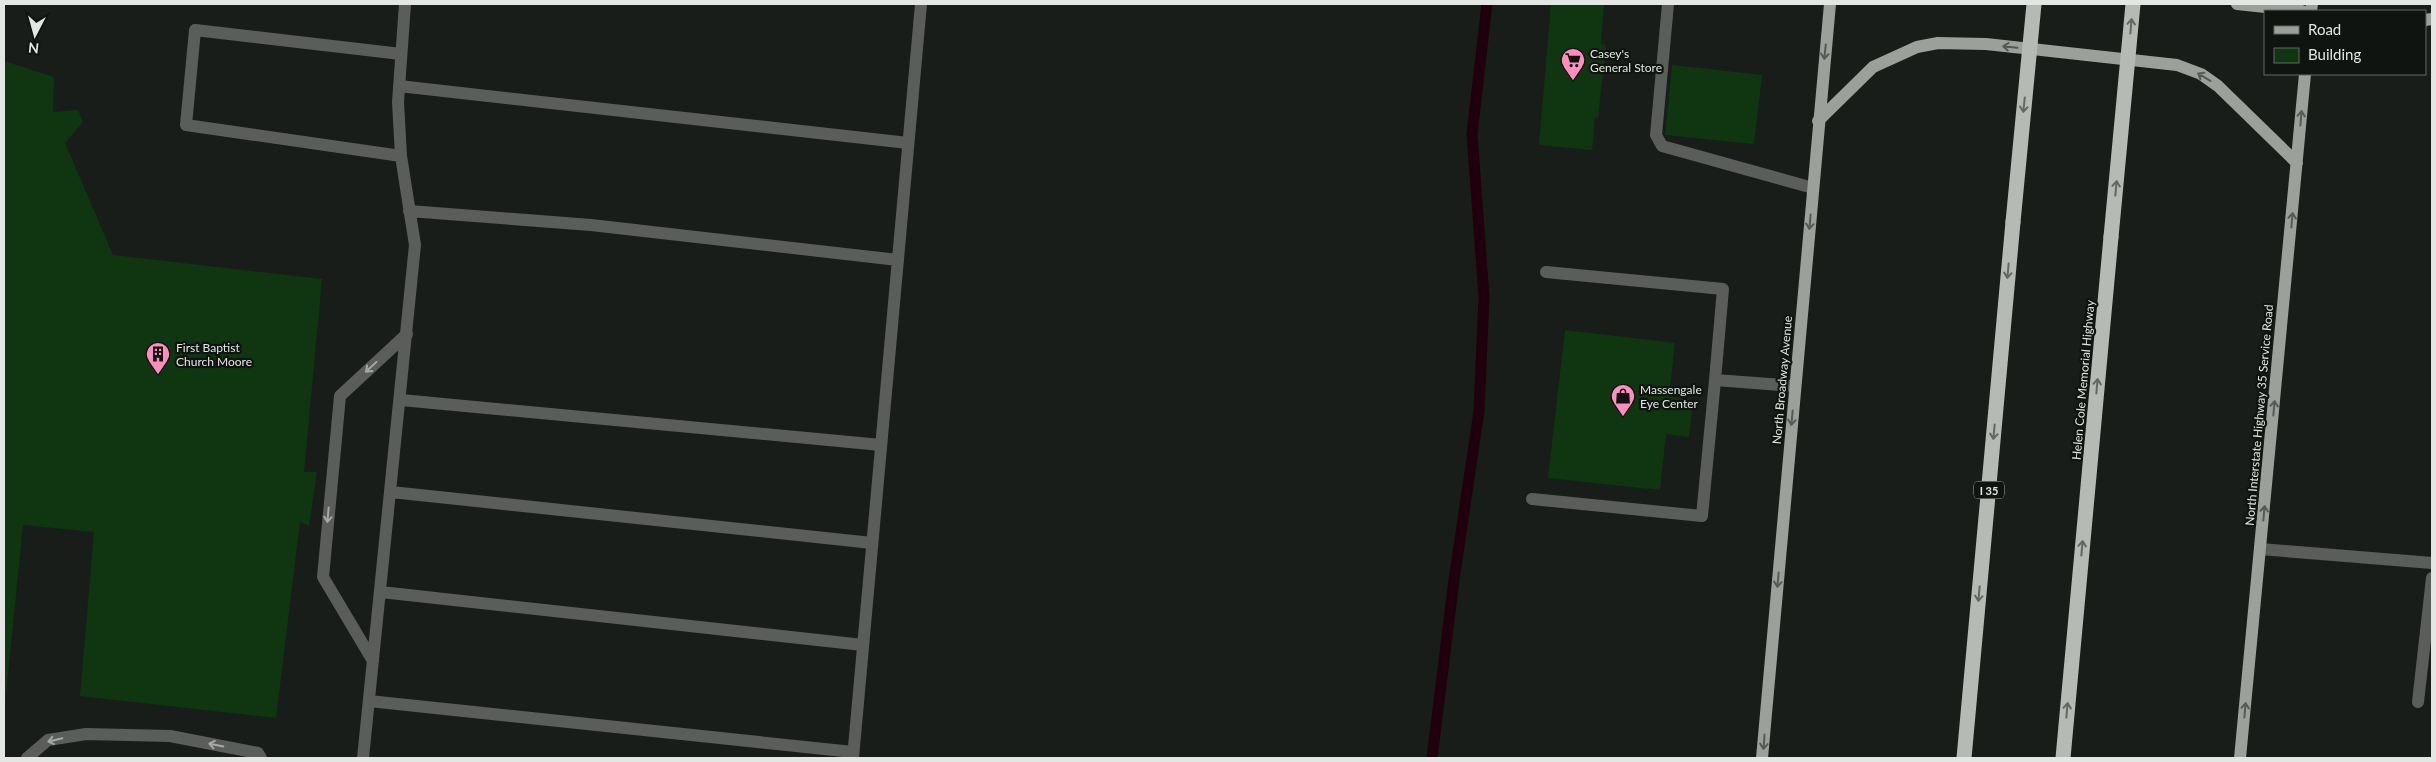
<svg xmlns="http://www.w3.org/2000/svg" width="2436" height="762" viewBox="0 0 2436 762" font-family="Lato,sans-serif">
	<rect width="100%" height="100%" fill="#191d19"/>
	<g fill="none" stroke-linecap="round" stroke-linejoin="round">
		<path stroke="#20000d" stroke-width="11" d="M 1432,758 L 1454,580 L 1479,411 L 1484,297 L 1472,134 L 1487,4"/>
	</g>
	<path fill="#0f3610" d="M 1551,4 L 1604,4 L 1601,44 L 1606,45 L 1598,118 L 1595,117 L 1592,150 L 1539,145 Z
		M 4,61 L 54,77 L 53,112 L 78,110 L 83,122 L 65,143 L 113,255 L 322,279 L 304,472 L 317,472 L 309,526 L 300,522 L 276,718 L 80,696 L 94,532 L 23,525 L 4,713 Z
		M 1672,65 L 1762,75 L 1754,144 L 1665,135 Z
		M 1565,330 L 1675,343 L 1669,397 L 1693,400 L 1689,437 L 1666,434 L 1660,490 L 1548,478 Z"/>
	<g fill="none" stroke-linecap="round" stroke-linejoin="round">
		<path stroke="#5b5d5b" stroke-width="12" d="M 1668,4 L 1656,135 L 1662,146 L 1813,188
			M 399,86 L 908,143
			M 401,156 L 186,125 L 195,30 L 401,54
			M 409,211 L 591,225 L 898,260
			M 1546,272 L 1723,289 L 1715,380
			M 401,400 L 881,445
			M 391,492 L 872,543
			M 1532,499 L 1702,516 L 1715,380 L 1795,386
			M 2260,549 L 2432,563
			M 381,592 L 863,645
			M 373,661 L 323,577 L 340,396 L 407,334
			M 369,701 L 853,752
			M 2418,702 L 2432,578
			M 27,758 L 48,740 L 86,734 L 170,736 L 258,753 L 261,758
			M 363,758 L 415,245 L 401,156 L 398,102 L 405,4
			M 853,758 L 921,4"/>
		<path stroke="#9ba09b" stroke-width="12" d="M 2237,4 L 2302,11
			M 2311,11 L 2312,4
			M 2425,20 L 2432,19
			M 1818,121 L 1873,67 L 1917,47 L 1938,43 L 1986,44 L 2177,65 L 2201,74 L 2218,86 L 2297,163
			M 1762,758 L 1830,4
			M 2240,758 L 2305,74"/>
		<path stroke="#b5bab4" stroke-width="15" d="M 1964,758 L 2013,222
			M 2063,758 L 2111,237"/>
		<path stroke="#b5bab4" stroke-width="15" d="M 2013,222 L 2034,4
			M 2111,237 L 2133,4"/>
	</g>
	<defs><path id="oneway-shaft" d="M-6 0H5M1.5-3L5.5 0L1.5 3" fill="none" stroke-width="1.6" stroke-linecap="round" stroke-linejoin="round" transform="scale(1.25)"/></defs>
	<g stroke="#626762">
		<use href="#oneway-shaft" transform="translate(2131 26) rotate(-85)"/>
		<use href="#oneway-shaft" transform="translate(2024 105) rotate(96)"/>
		<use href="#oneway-shaft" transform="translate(2116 188) rotate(-85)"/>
		<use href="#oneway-shaft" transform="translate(2008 271) rotate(95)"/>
		<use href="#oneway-shaft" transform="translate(2097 386) rotate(-85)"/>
		<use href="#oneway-shaft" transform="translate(1994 432) rotate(95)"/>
		<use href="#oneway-shaft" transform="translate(2082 548) rotate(-85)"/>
		<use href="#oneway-shaft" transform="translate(1979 594) rotate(95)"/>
		<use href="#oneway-shaft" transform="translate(2067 710) rotate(-85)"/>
	</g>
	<g stroke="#565a56">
		<use href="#oneway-shaft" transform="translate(2010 47) rotate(-174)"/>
		<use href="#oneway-shaft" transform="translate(1825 52) rotate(96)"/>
		<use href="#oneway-shaft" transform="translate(2204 77) rotate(-149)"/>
		<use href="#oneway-shaft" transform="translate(2301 118) rotate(-85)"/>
		<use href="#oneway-shaft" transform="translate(2292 220) rotate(-85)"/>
		<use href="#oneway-shaft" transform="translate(1810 222) rotate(95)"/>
		<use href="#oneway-shaft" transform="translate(2274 408) rotate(-85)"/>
		<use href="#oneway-shaft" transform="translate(1792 418) rotate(95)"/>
		<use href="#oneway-shaft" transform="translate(2264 513) rotate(-85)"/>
		<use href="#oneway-shaft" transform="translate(1778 580) rotate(95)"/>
		<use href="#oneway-shaft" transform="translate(2245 710) rotate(-85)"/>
		<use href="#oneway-shaft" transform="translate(1764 742) rotate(94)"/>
	</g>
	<g stroke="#a6a8a6">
		<use href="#oneway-shaft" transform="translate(371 367) rotate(137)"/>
		<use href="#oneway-shaft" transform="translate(328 515) rotate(95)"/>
		<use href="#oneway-shaft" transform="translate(55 740) rotate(167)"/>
		<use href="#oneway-shaft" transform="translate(216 745) rotate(-169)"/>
	</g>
	<defs>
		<g id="supermarket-pin" transform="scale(1.25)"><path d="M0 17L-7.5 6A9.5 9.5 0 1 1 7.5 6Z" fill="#fe8ebd" stroke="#101410"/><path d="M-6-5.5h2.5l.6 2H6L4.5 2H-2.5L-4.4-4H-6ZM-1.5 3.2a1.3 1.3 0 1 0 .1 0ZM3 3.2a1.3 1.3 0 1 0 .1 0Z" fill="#111"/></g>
		<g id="building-pin" transform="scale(1.25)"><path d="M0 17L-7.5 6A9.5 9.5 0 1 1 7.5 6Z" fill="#fe8ebd" stroke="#101410"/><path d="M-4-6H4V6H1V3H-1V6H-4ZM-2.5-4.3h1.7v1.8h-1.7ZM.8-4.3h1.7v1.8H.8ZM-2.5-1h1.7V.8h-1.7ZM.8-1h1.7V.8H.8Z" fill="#111"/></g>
		<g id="shop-pin" transform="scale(1.25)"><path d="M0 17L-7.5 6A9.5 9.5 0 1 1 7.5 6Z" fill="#fe8ebd" stroke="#101410"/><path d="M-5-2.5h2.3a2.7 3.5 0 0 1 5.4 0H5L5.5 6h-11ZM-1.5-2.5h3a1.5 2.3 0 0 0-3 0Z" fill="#111"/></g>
	</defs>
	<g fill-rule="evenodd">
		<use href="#supermarket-pin" x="1573" y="60"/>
		<use href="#building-pin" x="158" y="354"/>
		<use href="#shop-pin" x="1623" y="396"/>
	</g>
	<g text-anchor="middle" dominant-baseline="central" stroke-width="4.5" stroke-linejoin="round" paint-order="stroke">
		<rect fill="#101410" stroke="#a4a7a4" stroke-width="1" x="1974" y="481.5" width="30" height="17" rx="4"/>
		<g font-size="11" font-weight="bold" fill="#e3e6e3">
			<text x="1989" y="490">I 35</text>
		</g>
		<g font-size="12" fill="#e3e6e3" stroke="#101410" text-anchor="start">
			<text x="1590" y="53">Casey's<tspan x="1590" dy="14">General Store</tspan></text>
			<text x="176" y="347">First Baptist<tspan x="176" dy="14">Church Moore</tspan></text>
			<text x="1640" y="389">Massengale<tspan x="1640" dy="14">Eye Center</tspan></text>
		</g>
		<g font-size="12" fill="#e3e6e3" stroke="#101410">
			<text transform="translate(1782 380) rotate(-85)">North Broadway Avenue</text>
			<text transform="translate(2083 380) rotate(-85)">Helen Cole Memorial Highway</text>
			<text transform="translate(2259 415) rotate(-85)">North Interstate Highway 35 Service Road</text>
		</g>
	</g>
	<rect width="2436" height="762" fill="none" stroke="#e3e6e3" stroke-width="10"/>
	<rect x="2264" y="10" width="162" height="65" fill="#101410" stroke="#646864"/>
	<rect x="2274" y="26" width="25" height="8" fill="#9ba09b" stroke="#646864"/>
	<text x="2308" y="35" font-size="15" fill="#e3e6e3">Road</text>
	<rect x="2274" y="48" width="25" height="15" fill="#0f3610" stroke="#646864"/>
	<text x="2308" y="60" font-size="15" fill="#e3e6e3">Building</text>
	<g transform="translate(35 35) rotate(186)" stroke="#101410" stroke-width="4" paint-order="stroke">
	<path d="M0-4L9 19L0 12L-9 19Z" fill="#e3e6e3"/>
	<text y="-8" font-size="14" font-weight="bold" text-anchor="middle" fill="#e3e6e3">N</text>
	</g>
</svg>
